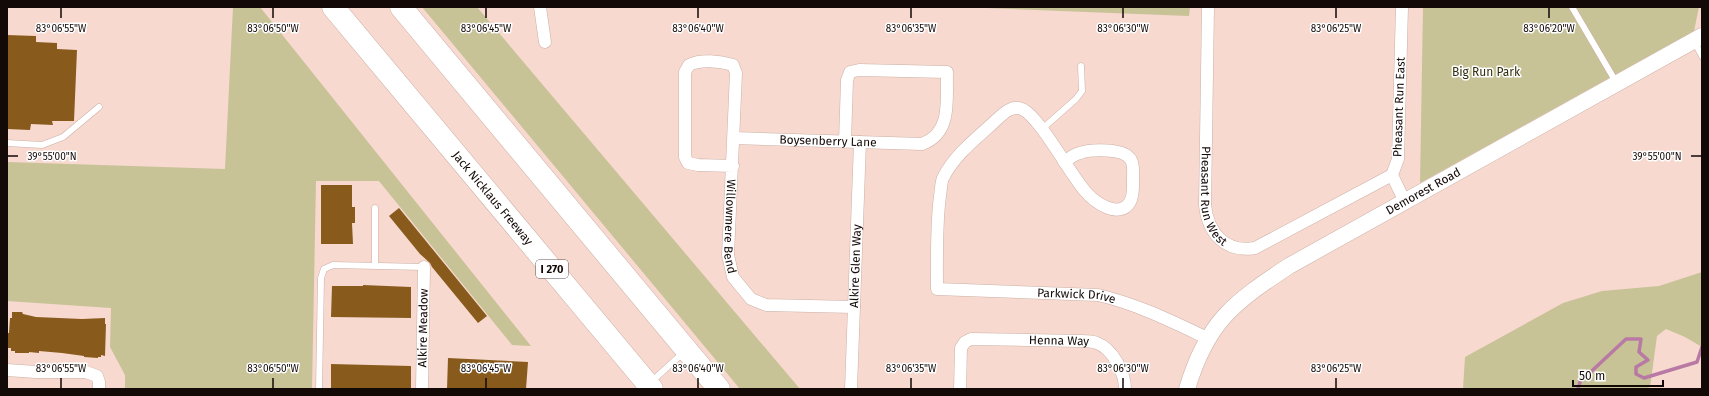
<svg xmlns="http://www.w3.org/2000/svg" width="1709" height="396" viewBox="0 0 1709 396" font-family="'Fira Sans',sans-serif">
	<rect width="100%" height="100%" fill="#f7d9cf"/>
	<path fill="#c8c297" d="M 233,7 L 260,7 L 531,346 L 512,345 L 379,181 L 316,181 L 312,389 L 125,389 L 125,375 L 110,347 L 111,308 L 7,301 L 7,162 L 225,169 Z
		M 422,7 L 477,7 L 800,389 L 740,389 Z
		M 959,7 L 1190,7 L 1189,16 Z
		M 1423,7 L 1699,7 L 1694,31 L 1420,183 Z
		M 1702,272 L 1702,347 L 1685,337 L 1666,329 L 1657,336 L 1650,387 L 1647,389 L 1463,389 L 1465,357 L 1563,303 L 1602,291 L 1659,286 Z"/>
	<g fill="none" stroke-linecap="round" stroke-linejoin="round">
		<path stroke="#b87aa4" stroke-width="3.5" d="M 1578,389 L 1580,382 L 1626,339 L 1641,339 L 1639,352 L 1648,360 L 1636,367 L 1636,374 L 1644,378 L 1697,362 L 1702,347"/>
	</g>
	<path fill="#885b1d" d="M 7,35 L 36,36 L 36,42 L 57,43 L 57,49 L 77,50 L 74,121 L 52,121 L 53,125 L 31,124 L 30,130 L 7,129 Z
		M 321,185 L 352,185 L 352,207 L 355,207 L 355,223 L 352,223 L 353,244 L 321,244 Z
		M 399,208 L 487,316 L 478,323 L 432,267 L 430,263 L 420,254 L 389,216 Z
		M 363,285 L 411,287 L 411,318 L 331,317 L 332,286 L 363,286 Z
		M 12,312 L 22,312 L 23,314 L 36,317 L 82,319 L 105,318 L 105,324 L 106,324 L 105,356 L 101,355 L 101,357 L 98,357 L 98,358 L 84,357 L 84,356 L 62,353 L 39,351 L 39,353 L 29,352 L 29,353 L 15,353 L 15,351 L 11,351 L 11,348 L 8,348 L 8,333 L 9,333 L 10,318 L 12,318 Z
		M 448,358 L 528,362 L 526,389 L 447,389 Z
		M 331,364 L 411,366 L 411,389 L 331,389 Z"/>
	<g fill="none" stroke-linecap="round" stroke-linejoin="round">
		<g stroke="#ccb0a6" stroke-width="7">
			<path id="service" d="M 1572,7 L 1616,82
				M 1694,41 L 1702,56
				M 1042,129 L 1076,99 L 1082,91 L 1081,66
				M 7,143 L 42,145 L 63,137 L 99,107
				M 375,266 L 375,208
				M 651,382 L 684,352
				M 319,389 L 321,278 L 324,269 L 333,265 L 424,267"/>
		</g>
		<g stroke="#ccb0a6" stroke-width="13">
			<g id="minor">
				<path d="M 540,7 L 545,42"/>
				<path id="s1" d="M 1208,7 L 1205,205 C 1208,233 1225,253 1255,248 L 1392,175"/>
				<path d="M 1402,7 L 1398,159 L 1392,175 L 1405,202"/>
				<path id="s2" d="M 734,138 L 922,144 C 953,133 946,98 947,72 L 859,70 L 850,72 L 847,80 L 845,142"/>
				<path id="s3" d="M 1064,162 C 1069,159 1074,154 1080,153 C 1091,149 1125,148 1131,160 C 1134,165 1133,172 1133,178 C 1133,185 1134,195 1130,202 C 1119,220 1094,202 1085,191 C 1070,174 1039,116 1022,109 C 1010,104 1000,117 992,124 C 974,140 954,156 943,178 C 941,182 941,190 940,196 C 936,226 937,258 937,289 L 1098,295 C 1137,304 1171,321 1207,338"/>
				<path id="s4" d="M 733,166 L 698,165 L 688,163 L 685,157 L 685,72 L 689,65 C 701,59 720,61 733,65 L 736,73 L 728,255 L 733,277 L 751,299 L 766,305 L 854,307"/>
				<path d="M 7,370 L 36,372 L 86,372 L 97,376 L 99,382 L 99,389"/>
				<path id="s5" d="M 422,389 L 424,267"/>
				<path id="s6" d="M 851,389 L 860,142"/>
				<path id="s7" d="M 960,389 L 961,348 L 965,342 L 971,339 L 1081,341 C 1086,341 1092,341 1097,343 C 1113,349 1125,373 1125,389"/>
			</g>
		</g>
		<g stroke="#ccb0a6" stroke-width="17">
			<g id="tertiary">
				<path id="s8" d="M 1187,389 C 1207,322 1233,303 1289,266 L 1702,36"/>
			</g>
		</g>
		<g stroke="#ccb0a6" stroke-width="23">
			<g id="motorway">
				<path id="s9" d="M 333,7 L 652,389"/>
				<path d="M 401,7 L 719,389"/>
			</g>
		</g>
		<use href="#service" stroke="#fff" stroke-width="6"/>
		<use href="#minor" stroke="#fff" stroke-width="12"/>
		<use href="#tertiary" stroke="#fff" stroke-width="16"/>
		<use href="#motorway" stroke="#fff" stroke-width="22"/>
	</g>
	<path fill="none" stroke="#130907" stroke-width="1.5" d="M 61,8 L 61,18M 273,8 L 273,18M 486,8 L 486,18M 698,8 L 698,18M 911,8 L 911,18M 1123,8 L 1123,18M 1336,8 L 1336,18M 1549,8 L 1549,18M 8,156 L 18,156M 1691,156 L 1701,156M 61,378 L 61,388M 273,378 L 273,388M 486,378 L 486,388M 698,378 L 698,388M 911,378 L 911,388M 1123,378 L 1123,388M 1336,378 L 1336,388"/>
	<g text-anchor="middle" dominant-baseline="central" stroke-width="3" stroke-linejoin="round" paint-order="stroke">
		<rect fill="#fff" stroke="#5a5351" stroke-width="1" x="536" y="260" width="32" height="18" rx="3"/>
		<g font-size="11" font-weight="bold" fill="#130907">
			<text x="552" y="269">I 270</text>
		</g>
		<g font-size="12" fill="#332e0c" stroke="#fff">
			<text x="1486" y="72">Big Run Park</text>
		</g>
		<g font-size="12" fill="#130907" stroke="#fff">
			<text transform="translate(1399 107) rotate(-88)">Pheasant Run East</text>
			<text stroke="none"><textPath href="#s2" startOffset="94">Boysenberry Lane</textPath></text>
			<text stroke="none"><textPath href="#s8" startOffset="318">Demorest Road</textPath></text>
			<text stroke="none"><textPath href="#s1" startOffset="191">Pheasant Run West</textPath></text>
			<text stroke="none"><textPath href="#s9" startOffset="249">Jack Nicklaus Freeway</textPath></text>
			<text stroke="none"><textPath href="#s4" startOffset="352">Willowmere Bend</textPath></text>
			<text stroke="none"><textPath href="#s6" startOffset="123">Alkire Glen Way</textPath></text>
			<text stroke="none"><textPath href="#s3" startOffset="633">Parkwick Drive</textPath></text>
			<text stroke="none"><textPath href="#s5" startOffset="61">Alkire Meadow</textPath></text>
			<text stroke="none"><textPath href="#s7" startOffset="143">Henna Way</textPath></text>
		</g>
	</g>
	<g font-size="10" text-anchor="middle" fill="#130907" stroke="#fff" stroke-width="3" stroke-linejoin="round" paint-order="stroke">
		<text x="61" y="32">83°06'55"W</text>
		<text x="273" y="32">83°06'50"W</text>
		<text x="486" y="32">83°06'45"W</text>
		<text x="698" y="32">83°06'40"W</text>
		<text x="911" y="32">83°06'35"W</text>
		<text x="1123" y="32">83°06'30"W</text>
		<text x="1336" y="32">83°06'25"W</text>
		<text x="1549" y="32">83°06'20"W</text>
		<text x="52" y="160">39°55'00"N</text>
		<text x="1657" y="160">39°55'00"N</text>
		<text x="61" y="372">83°06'55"W</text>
		<text x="273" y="372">83°06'50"W</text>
		<text x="486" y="372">83°06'45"W</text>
		<text x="698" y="372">83°06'40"W</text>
		<text x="911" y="372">83°06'35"W</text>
		<text x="1123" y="372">83°06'30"W</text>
		<text x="1336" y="372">83°06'25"W</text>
	</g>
	<rect width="1709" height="396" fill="none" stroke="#130907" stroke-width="16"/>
	<path d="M1573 380v6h90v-6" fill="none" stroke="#130907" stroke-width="2"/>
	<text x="1579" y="380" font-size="12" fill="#130907" stroke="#ffffff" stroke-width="3" paint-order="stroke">50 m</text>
</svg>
